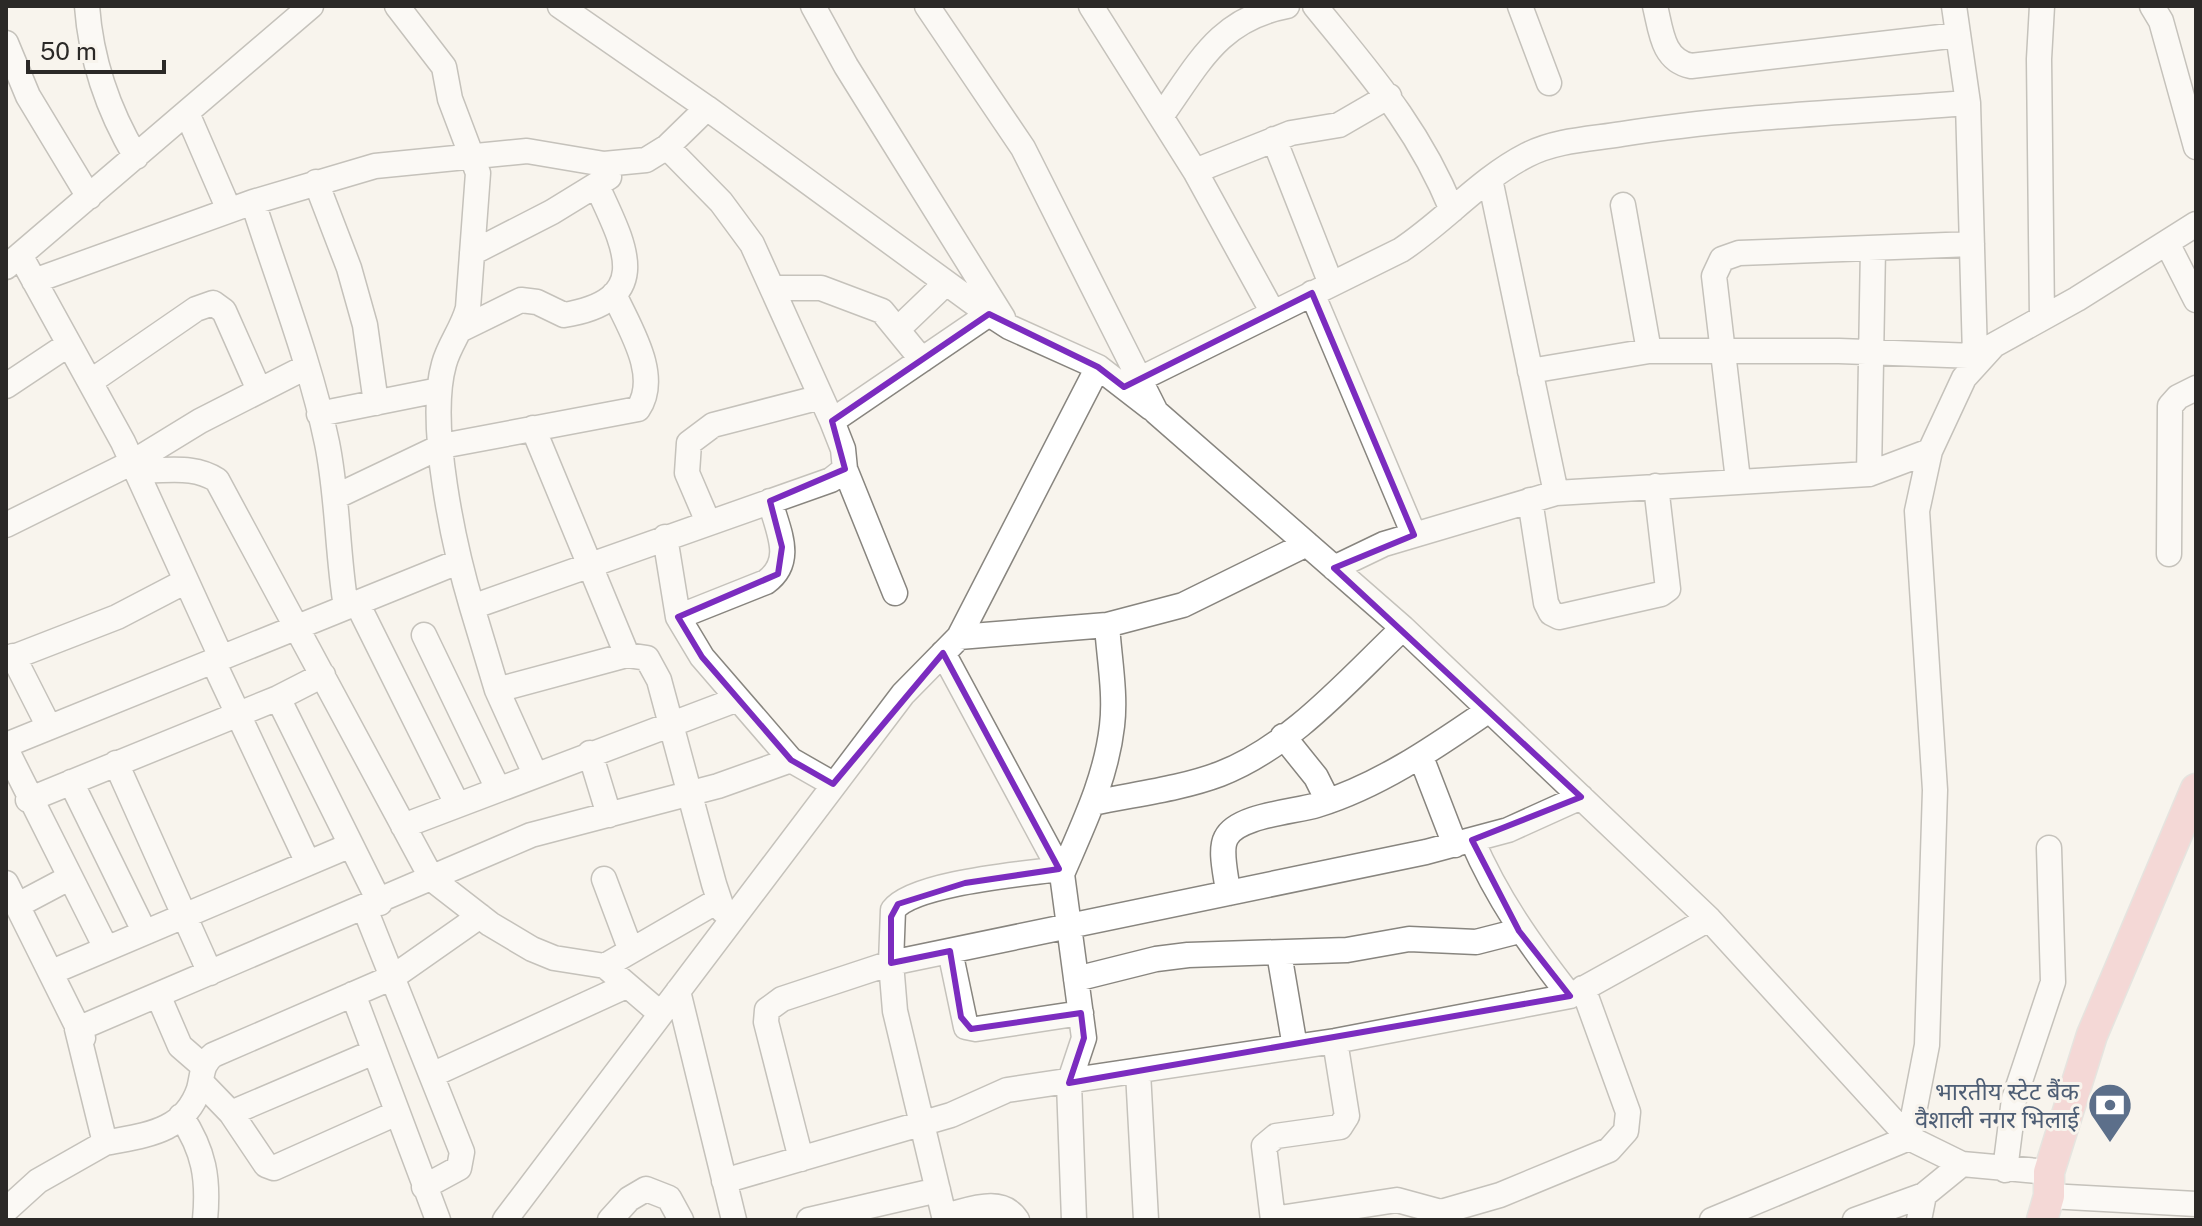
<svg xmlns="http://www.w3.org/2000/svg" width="2202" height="1226" viewBox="0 0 2202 1226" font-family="'Public Sans','Noto Sans Devanagari',sans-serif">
	<rect width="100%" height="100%" fill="#f8f4ed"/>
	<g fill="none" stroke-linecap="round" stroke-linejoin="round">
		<g stroke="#88857f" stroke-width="27">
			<path id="minor" d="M 87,6 C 91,61 108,110 136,157
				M 397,6 L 444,67 L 450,99 L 478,173 L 468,308 C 463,328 449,345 444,364 C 427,424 454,547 472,607 L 831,480 L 845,469 L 843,449 L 832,421 L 752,244 L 721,202 L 667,147
				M 560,6 L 707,108 L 989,314 L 1009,327 L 1098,367 L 1151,408
				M 813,6 L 846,66 L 1003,318
				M 927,6 L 1023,148 L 1156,412 L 1403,628 L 1709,919 L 1909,1138 L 1962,1164 L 2049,1172
				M 1091,6 L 1195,171 L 1272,311
				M 1315,6 C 1371,75 1418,127 1452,210
				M 1520,6 L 1549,83
				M 1655,6 C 1661,30 1662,60 1691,66 L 1958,35
				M 1954,6 L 1968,103 L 1975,356 L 1969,369
				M 2042,6 L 2039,59 L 2042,318
				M 2152,6 L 2161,21 L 2196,147
				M 6,43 L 28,96 L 89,197
				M 187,113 L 229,210
				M 1162,115 C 1199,63 1219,19 1287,6
				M 1274,139 L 1331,284
				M 1195,171 L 1291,133 L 1339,125 L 1389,96
				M 1490,179 L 1556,493
				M 316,182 L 349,268 L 365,325 L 376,403
				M 253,202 C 278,281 310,361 327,443 C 338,497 337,552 346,607
				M 1623,205 L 1649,351
				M 2167,243 L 2196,300
				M 472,253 L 552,212 L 609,177
				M 20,255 L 123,442 L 221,657
				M 6,267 L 311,6
				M 34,281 L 253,202 L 375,166 L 527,151 L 604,164 L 646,160 L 667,147 L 707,108
				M 774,288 L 821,288 L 882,311 L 922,360
				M 1312,293 L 1414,535
				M 899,328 L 946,283
				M 462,329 L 521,300 L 537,302 L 564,315 C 657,300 623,243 597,186
				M 1530,371 L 1649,351 L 1839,351 L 1975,356
				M 1140,379 L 1401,250 C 1445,221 1480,179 1527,155 C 1556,140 1591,139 1622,134 C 1736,116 1853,112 1968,103
				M 90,382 L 196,309 L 213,303 L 224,311 L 259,390
				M 6,386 L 69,344
				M 319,414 L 439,390
				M 832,421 L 989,314
				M 533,428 L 627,655
				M 845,469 L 895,593
				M 137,470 C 166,472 192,464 217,480 L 432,879 L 490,924 L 532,949 L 554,958 L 605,966 L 661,1014
				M 1869,474 L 1873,248
				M 1738,480 L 1714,276 L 1722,259 L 1739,253 L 1972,244
				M 335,497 L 442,446 L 638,409 C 661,375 628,326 614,294
				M 1530,500 L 1546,603 L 1551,613 L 1559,617 L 1661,594 L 1668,589 L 1656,486
				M 708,522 L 687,473 L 689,443 L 713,425 L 821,397
				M 6,525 L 133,462 L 200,421 L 306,367
				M 665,537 L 678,617 L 702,657 L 791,760 L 833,784
				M 2169,554 L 2170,406 L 2178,397 L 2196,388
				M 1334,568 L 1384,544 L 1556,493 L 1869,474 L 1930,451
				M 357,603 L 457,804
				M 472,607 L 497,690 L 535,774
				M 678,617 L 766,582 C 795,561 778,531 770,501
				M 424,635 L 498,789
				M 959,637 L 1107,625 L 1183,605 L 1307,544
				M 943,653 L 1062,874 L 1084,1038 L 1069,1083 L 1074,1220
				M 13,656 L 49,727
				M 6,660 L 117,617 L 186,581
				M 213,661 L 308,863
				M 497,690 L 627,655 L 647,658 L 659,680 L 714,884 L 723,911 L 733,917
				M 278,698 L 380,903
				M 1283,736 L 1316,777 L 1328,801
				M 6,745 L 458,562
				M 6,749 L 106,948
				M 590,753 L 609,815
				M 1421,757 L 1455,845
				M 116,763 L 210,973
				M 71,782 L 144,931
				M 28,800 L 278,698 L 323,675
				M 1093,803 C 1135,794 1180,789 1220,774 C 1292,746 1348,680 1403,628
				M 403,826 L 738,699
				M 1472,840 C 1497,898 1530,945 1570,996
				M 1062,874 C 1083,825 1106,779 1112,726 C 1116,694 1109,657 1107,625
				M 604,879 L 631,951
				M 6,883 L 83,1038
				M 1228,893 C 1227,878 1219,851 1226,838 C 1237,815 1295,812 1317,805 C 1381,785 1435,747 1489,710
				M 18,905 L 69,878
				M 365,909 L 462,1152 L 459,1168 L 424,1187
				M 950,951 L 966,1027 L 976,1029 L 1081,1013
				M 1279,953 L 1295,1047
				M 605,966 L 719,900
				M 52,972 L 351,845
				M 1076,979 L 1156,959 L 1188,955 L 1347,950 L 1409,939 L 1476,942 L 1519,931
				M 678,991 L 734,1220
				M 353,994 L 438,1220
				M 158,995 L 180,1046 L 203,1066
				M 80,1028 L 531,835 L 718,786 L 791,760
				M 1138,1072 L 1146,1220
				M 434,1074 L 626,986
				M 201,1082 L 231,1113 L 266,1165 L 274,1168 L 397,1113
				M 231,1113 L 374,1052
				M 181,1116 C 204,1151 209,1178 205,1220
				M 1909,1138 L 1927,1045 L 1935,790 L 1917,511 L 1930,451 L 1964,378 L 1994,345 L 2077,299 L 2196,224
				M 105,1143 C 144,1135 184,1133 199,1089 C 203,1074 201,1065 213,1055 L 393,977 L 480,916
				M 801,1159 L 766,1022 L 767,1010 L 782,999 L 891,963 L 1426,852 L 1508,830 L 1581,797
				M 2005,1170 L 2014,1099 L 2053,982 L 2049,848
				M 724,1181 L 951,1115 L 1007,1090 L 1335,1041 L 1570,996 L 1709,919
				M 2049,1196 L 2196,1204
				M 6,1210 L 38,1181 L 105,1143 L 77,1029
				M 944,1216 C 968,1211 1001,1195 1017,1220
				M 1273,1219 L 1397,1200 L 1441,1212 L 1500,1195 L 1609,1150 L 1626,1131 L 1628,1112 L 1583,988
				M 505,1220 L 903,694 L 959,637 L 1098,367
				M 610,1220 L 629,1199 L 646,1189 L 669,1198 L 681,1220
				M 809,1220 L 938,1190
				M 945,1220 L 895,1011 L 891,963 L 893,910 C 913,883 1024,874 1059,869
				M 1273,1220 L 1264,1146 L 1276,1136 L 1340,1127 L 1347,1116 L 1335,1041
				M 1712,1220 L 1909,1138
				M 1855,1220 L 1924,1195 L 1962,1164
				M 1919,1220 L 1924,1195"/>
		</g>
		<g stroke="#d0d0cf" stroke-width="33">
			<path id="major" d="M 2042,1220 L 2049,1196 L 2049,1172 L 2092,1035 L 2196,789"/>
		</g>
		<use href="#minor" stroke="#fff" stroke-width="24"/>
		<use href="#major" stroke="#f0b7ba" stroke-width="30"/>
	</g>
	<path d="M0 0H2202V1226H0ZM 1312,293 L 1414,535 L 1334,568 L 1581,797 L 1472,840 L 1519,931 L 1570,996 L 1069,1083 L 1084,1038 L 1081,1013 L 971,1029 L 961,1017 L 950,951 L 891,963 L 891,917 L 898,904 L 965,883 L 1059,869 L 943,653 L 833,784 L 791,760 L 702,657 L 678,617 L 778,574 L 782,547 L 770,501 L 845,469 L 832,421 L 989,314 L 1098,367 L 1124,387 Z" fill="#f8f4ed" fill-opacity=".55" fill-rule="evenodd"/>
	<path fill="none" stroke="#7b2cbf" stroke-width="6" stroke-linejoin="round" d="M 1312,293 L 1414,535 L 1334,568 L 1581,797 L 1472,840 L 1519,931 L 1570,996 L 1069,1083 L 1084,1038 L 1081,1013 L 971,1029 L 961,1017 L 950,951 L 891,963 L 891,917 L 898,904 L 965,883 L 1059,869 L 943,653 L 833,784 L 791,760 L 702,657 L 678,617 L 778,574 L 782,547 L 770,501 L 845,469 L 832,421 L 989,314 L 1098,367 L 1124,387 Z"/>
	<defs>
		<g id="bank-pin" transform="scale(2.3)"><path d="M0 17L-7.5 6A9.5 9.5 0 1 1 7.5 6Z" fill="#5c6f8a" stroke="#f8f4ed"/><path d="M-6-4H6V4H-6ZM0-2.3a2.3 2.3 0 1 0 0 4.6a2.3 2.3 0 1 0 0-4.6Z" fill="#fff"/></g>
	</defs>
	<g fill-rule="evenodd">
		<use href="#bank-pin" x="2110" y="1105"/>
	</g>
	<g text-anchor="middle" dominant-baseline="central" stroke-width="6" stroke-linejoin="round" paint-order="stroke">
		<g font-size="24" fill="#4e5e75" stroke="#f8f4ed" text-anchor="end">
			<text x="2079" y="1091">भारतीय स्टेट बैंक<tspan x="2079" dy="28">वैशाली नगर भिलाई</tspan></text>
		</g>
	</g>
	<rect width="2202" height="1226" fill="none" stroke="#2b2927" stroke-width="16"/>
	<path d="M28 60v12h136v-12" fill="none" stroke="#2b2927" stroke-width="4"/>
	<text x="40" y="60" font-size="24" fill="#2b2927" stroke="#f8f4ed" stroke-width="6" paint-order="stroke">50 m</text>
</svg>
